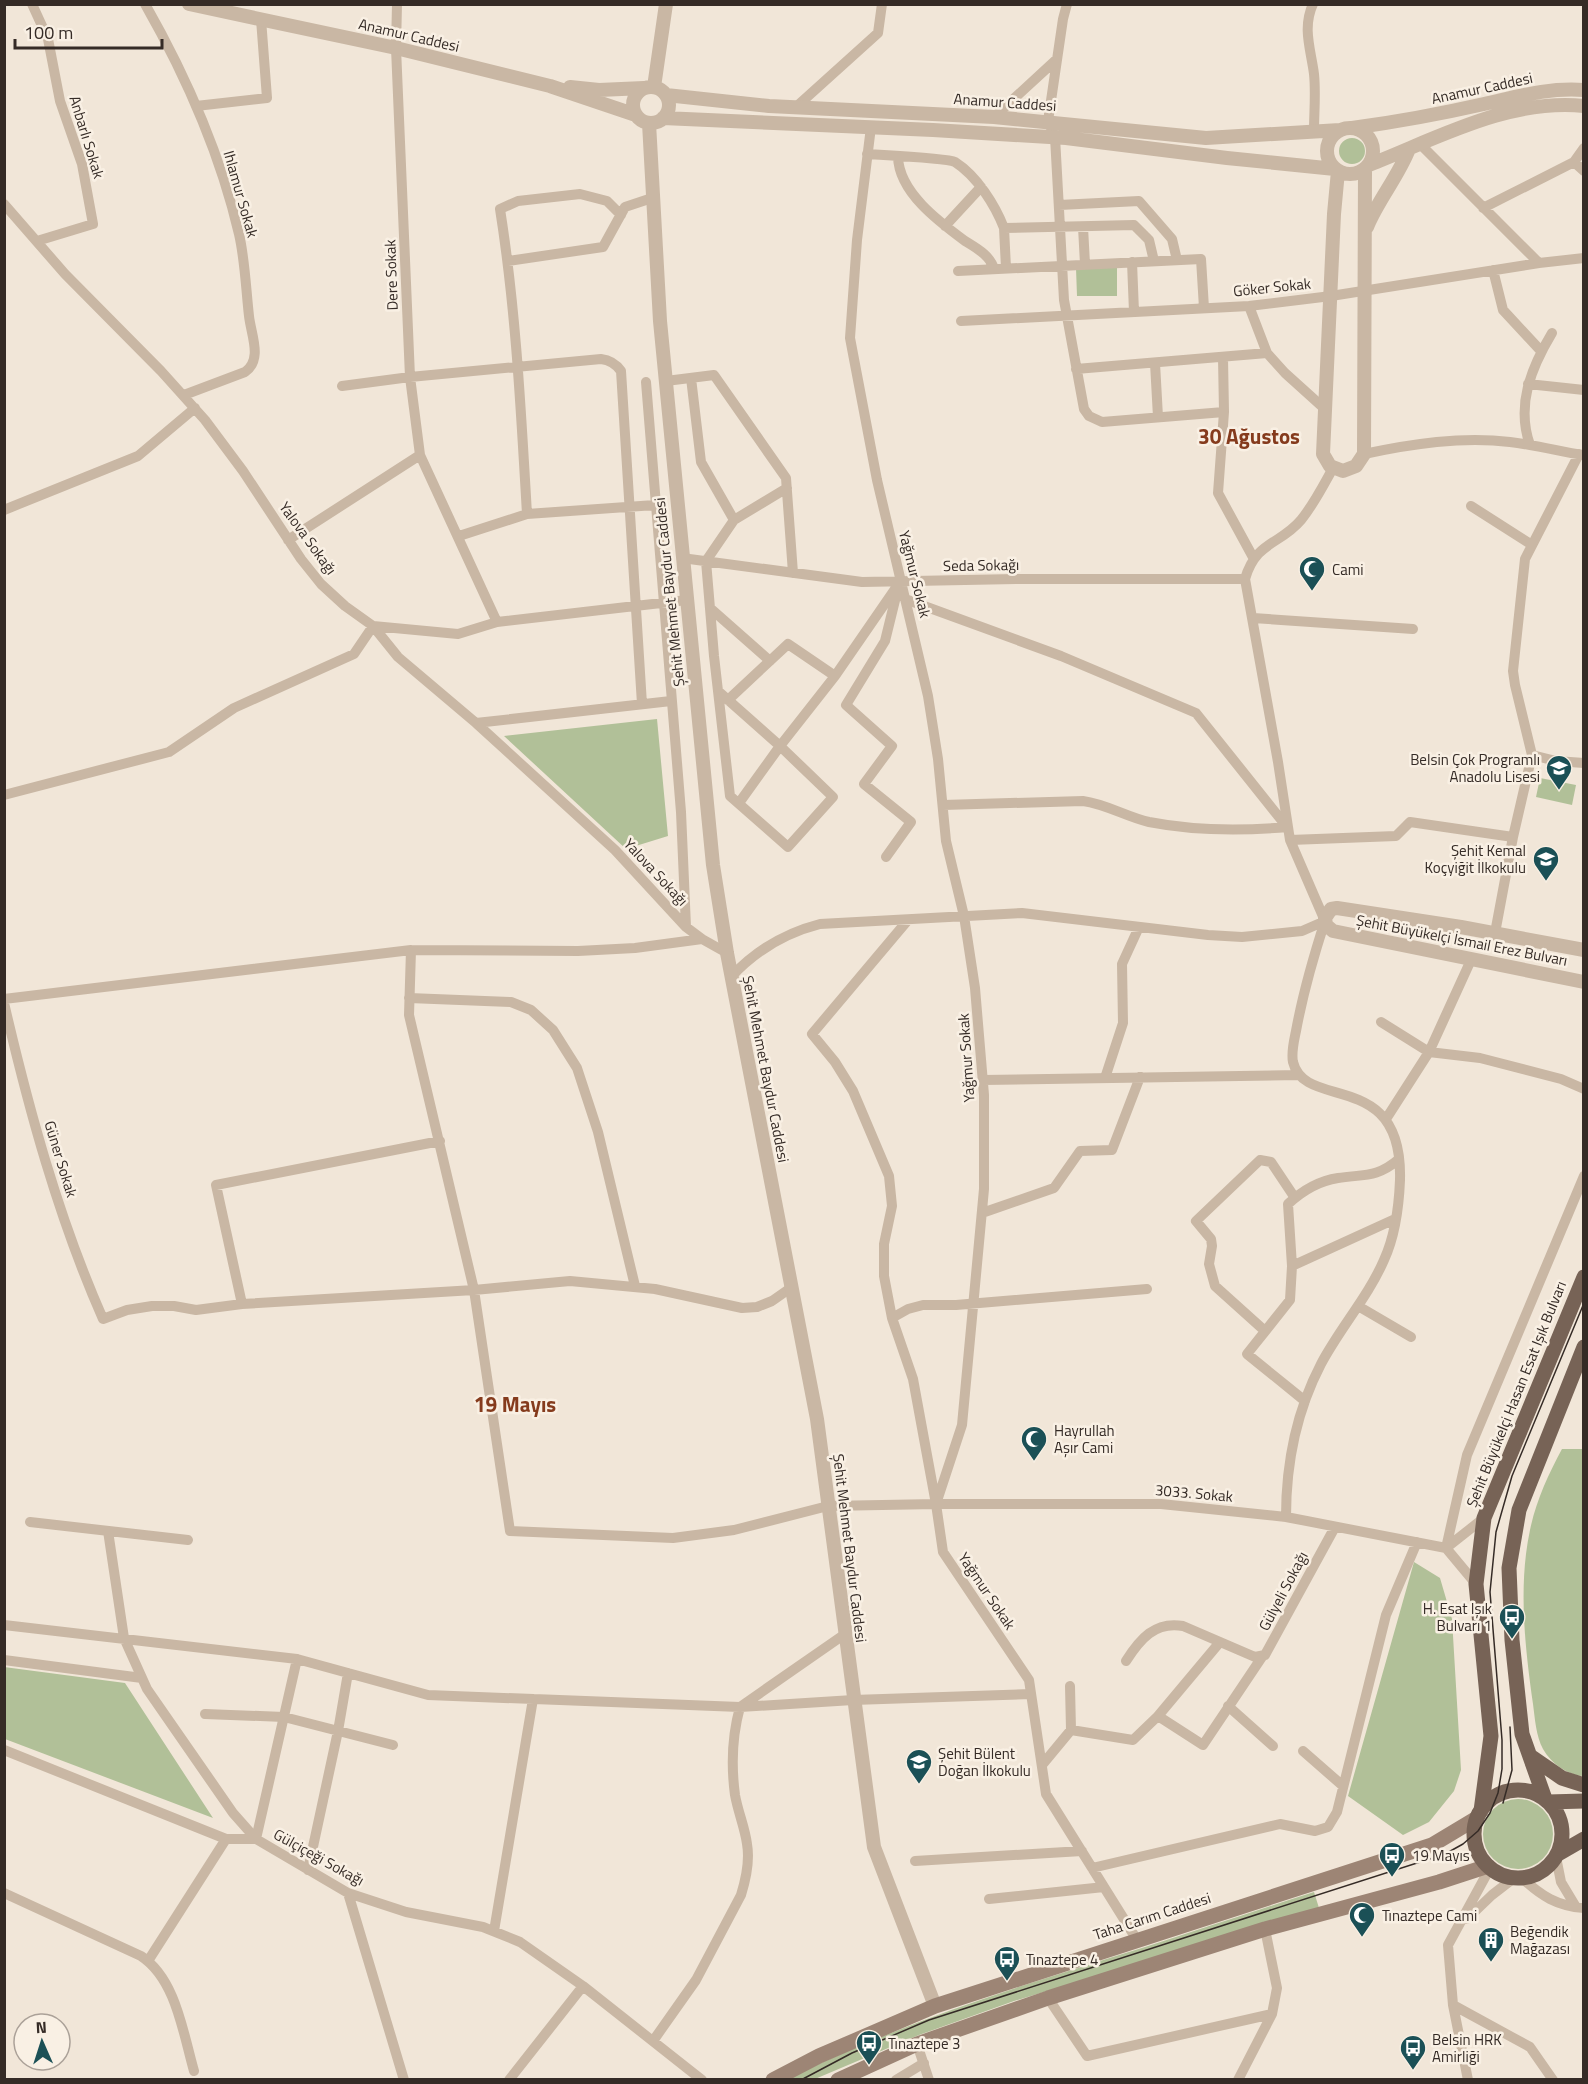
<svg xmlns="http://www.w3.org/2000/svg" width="1588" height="2084" viewBox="0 0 1588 2084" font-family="'Titillium Web',sans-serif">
	<rect width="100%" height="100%" fill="#f1e6d8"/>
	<path fill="#b1c098" d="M1339 151a13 13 0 1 1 26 0a13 13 0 1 1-26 0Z
		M 1076,268 L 1117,268 L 1117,296 L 1077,296 Z
		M 657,719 L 668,836 L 626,849 L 504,736 Z
		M 1540,778 L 1576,785 L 1572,805 L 1536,797 Z
		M 1562,1449 L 1583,1449 L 1583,1776 C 1567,1775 1551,1763 1543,1749 C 1536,1736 1535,1719 1533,1704 C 1525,1648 1518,1586 1530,1530 C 1536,1501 1548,1475 1562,1449 Z
		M 1414,1562 L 1440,1578 L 1452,1619 L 1461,1770 L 1454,1791 L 1429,1822 L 1403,1835 L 1348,1796 Z
		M 4,1667 L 125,1683 L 213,1818 L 5,1739 Z
		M1483 1834a35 35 0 1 1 70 0a35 35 0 1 1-70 0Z
		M 1314,1892 L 1319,1908 L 1014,2001 L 919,2035 L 815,2079 L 786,2080 C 901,2022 1023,1985 1145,1947 C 1201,1929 1258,1910 1314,1892 Z"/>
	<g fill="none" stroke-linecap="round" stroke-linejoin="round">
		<path stroke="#c9b7a4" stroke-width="10" d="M 32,4 L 48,39 L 60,101 L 82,164 L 93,224 L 37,241
			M 145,4 C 186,76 220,153 239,234 C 245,260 246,290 249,316 C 251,335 263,359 245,372 L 184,395
			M 397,4 L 396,48 L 410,377 L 420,455 L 497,622
			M 1067,4 L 1063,19 L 1048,121 L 1055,137 L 1064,300 L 1084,409 L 1089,416 L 1102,422 L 1224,412 L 1223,358
			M 1313,4 C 1302,28 1311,50 1314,74 C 1316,93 1314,113 1314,131
			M 196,106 L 267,98 L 261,19
			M 796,107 L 878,33 L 882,4
			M 994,117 L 1057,59
			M 871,127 L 857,240 L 850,338 L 877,480 L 928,696 L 938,759 L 946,841 L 964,916 L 975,988 L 984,1095 L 984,1189 L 962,1425 L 936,1504
			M 1420,144 L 1539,263
			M 867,154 C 881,155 947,158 955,162 C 977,176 995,205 1004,228 L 1134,225 L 1149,240 L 1154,261
			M 898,157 C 899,192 938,221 965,241 C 976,248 990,255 994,269
			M 1574,162 L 1584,148
			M 4,204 L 65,274 L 161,371 L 205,420 L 243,471 L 301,559 L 321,584 L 345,606 L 373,626 L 398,657 L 476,723 L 615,850 L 686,927 L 702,939 L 727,953
			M 1059,205 L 1139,201 L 1172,239 L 1177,260
			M 1483,208 L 1574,162 L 1584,171
			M 621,215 L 607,201 L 580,194 L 518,201 L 500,209 C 516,310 521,412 527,514 L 655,505
			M 945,226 L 981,187
			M 1083,227 L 1085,264
			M 1004,228 L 1006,268
			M 508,261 L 603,247 L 625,207 L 652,198
			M 1132,262 L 1134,312
			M 1493,270 L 1503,310 L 1541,351
			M 958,271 L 1201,259 L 1204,308
			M 1249,306 L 1267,353 L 1285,373 L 1326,410
			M 961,321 L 1249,306 L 1331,296 L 1539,263 L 1584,258
			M 1155,363 L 1158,417
			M 1076,369 L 1267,353
			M 691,378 L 701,462 L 734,520
			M 666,381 L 714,375 L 786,478 L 793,573
			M 646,382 L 681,812 L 686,927
			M 1528,384 L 1584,390
			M 342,386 L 410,377 L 601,359 C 610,360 616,364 621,371 L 642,704
			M 1224,412 L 1218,493 L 1254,559
			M 1530,445 C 1516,405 1531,368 1552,333
			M 1364,454 C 1411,444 1462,436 1510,442 C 1535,445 1559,451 1583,455
			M 1471,506 L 1532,545
			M 4,510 L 138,456 L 195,408
			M 459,536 L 527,514
			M 288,540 L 420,455
			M 682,558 L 862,582 L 1016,579 L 1245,579
			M 905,599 L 1061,656 L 1196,713 L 1287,827
			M 710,608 L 770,661
			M 1253,618 L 1413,629
			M 718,691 L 780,746 L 833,797 L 788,847 L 730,796 L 714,656 L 706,561 L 734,520 L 787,488
			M 728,700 L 788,644 L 835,676
			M 476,723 L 671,701
			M 1532,755 L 1556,761 L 1584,763
			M 4,795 L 169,752 L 234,708 L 354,654 L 373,626 L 458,634 L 497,622 L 687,600
			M 739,803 L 780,746 L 835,676 L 895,589
			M 943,805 L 1083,801 C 1106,804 1127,817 1149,822 C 1195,831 1242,831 1288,827
			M 1290,840 L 1396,836 L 1410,822 L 1513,837
			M 886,857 L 911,822 L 864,784 L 892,746 L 846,705 L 885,641 L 899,584
			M 908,920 L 812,1034 L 835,1062 L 853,1091 L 889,1176 L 892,1206 L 884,1244 L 884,1276 L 892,1318 L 913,1379 L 936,1504 L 943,1552 L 1029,1680 L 1046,1794 L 1137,1940
			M 1495,933 L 1513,837 L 1532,755 L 1515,685 L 1513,671 L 1525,559 L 1579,454
			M 411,950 L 409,1015 L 474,1290 L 510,1531 L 673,1538 L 734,1530 L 828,1506 L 936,1504 L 1161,1504 L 1286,1517 L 1446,1548 L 1467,1455 L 1584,1176
			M 731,977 C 756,950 785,933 820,924 L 1022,913 L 1208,935 L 1242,937 L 1302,931 L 1325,921
			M 409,998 L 511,1002 L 531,1010 L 553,1030 L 577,1068 L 598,1132 L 635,1286
			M 4,999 L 411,950 L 578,951 L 635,948 L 702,939
			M 4,1003 C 29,1110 58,1217 103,1319 L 127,1310 L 152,1306 L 174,1306 L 196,1310 L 242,1304 L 474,1290 L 570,1281 L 655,1289 L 742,1308 L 757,1307 L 772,1301 L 792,1287
			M 1381,1022 L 1429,1052 L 1480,1058 L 1561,1079 L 1584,1089
			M 1105,1078 L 1123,1023 L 1122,964 L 1139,927
			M 983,1080 L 1299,1075
			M 1386,1119 L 1429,1052 L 1471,960
			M 982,1213 L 1054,1188 L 1080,1151 L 1112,1150 L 1140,1077
			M 1292,1266 L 1395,1219
			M 242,1304 L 216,1185 L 440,1141
			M 1358,1306 L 1411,1337
			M 892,1318 L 908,1309 L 923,1305 L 956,1305 L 1147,1289
			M 1265,1331 L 1215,1286 L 1209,1264 L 1212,1246 L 1211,1239 L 1196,1221 L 1260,1160 L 1271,1162 L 1295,1198
			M 1305,1401 L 1247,1354 L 1290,1300 L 1292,1266 L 1288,1204 C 1302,1191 1318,1181 1338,1178 C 1364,1174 1377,1178 1399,1159
			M 1286,1517 C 1286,1464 1296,1412 1321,1364 C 1340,1328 1368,1297 1384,1260 C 1395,1236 1399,1205 1400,1180 C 1403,1067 1305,1112 1293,1062 C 1291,1052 1294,1041 1296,1031 C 1303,993 1313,958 1325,921 L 1290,840 L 1278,762 L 1245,579 C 1256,541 1280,545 1301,520 C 1314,504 1323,486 1333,468
			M 30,1522 L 188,1540
			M 108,1531 L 124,1638 L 147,1689 L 233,1813 L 256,1839 L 348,1893 L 406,1912 L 483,1927 L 520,1942 L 583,1986 L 702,2080
			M 1476,1584 L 1446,1548 L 1484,1518
			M 4,1625 L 297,1659 L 428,1695 L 740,1707 L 853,1700 L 1031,1694
			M 4,1660 L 142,1678
			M 1126,1661 C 1140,1639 1155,1621 1183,1626 L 1255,1657 L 1265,1655 L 1335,1527
			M 1070,1686 L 1071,1730
			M 1228,1706 L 1273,1746
			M 205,1714 L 284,1717 L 393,1745
			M 1158,1716 L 1220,1642
			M 4,1750 L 226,1839 L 256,1839 L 297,1659
			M 1303,1751 L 1343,1786
			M 1042,1765 L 1071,1730 L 1133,1740 L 1158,1716 L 1203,1745 L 1262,1657
			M 1556,1857 L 1561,1882 L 1576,1907
			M 915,1861 L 1082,1851
			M 1092,1868 L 1280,1824 L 1315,1831 L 1328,1827 L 1337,1812 L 1386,1615 L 1417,1542
			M 308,1870 L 338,1731 L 348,1673
			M 1522,1878 C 1541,1896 1557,1906 1584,1908
			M 4,1893 L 141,1956 C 176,1979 183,2033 194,2071
			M 348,1893 L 404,2080
			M 989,1899 L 1104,1887
			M 1467,1919 L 1492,1895 L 1514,1878
			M 494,1931 L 533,1699
			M 148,1961 L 226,1839
			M 1048,1998 L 1087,2056 L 1272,2014
			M 1453,2005 L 1530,2047 L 1553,2080
			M 653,2041 L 696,1980 L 741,1895 C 746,1879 750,1861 747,1844 C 745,1828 738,1812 735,1795 C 731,1765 732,1736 740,1707 L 845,1634
			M 917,2044 L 929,2080
			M 509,2080 L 583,1986
			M 896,2080 L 924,2063
			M 1238,2080 L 1272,2014 L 1277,1988 L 1265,1929
			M 1468,2080 L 1453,2005 L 1448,1945 L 1490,1868"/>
		<path stroke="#c9b7a4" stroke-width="14" d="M 189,4 L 396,48 L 550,86 L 636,115
			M 570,87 L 599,90 L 644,88
			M 654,87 L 666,4
			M633 105a18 18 0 1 1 36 0a18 18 0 1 1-36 0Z
			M 666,95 L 769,106 L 994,117 L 1206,138 L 1340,130
			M 663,118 L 933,130 L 1066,138 L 1227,158 L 1335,169
			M 649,123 L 660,321 L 713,865 L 727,953 L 817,1419 L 874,1847 L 935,2006
			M1327 151a23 23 0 1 1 46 0a23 23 0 1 1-46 0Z
			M 1352,128 C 1396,122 1440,114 1484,104 C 1516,97 1549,87 1584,90
			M 1369,165 C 1436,139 1509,98 1584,106
			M 1338,171 L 1334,214 L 1323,454 L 1330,466 L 1343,471 L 1356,466 L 1364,454 L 1365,169
			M 1367,227 C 1378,200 1398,177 1409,149
			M 1584,950 L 1461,927 L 1337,908 L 1331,909 L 1325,918 L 1326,925 L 1333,931 L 1584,982"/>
		<path stroke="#9d8575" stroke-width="15" d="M 773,2080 L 819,2056 L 935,2006 L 1432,1845 L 1477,1818
			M 838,2080 L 917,2044 L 1048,1998 L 1265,1929 L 1439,1882 L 1488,1866"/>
		<path stroke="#776356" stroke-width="15" d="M 1530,1756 L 1562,1778 L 1584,1785
			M1474 1834a44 44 0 1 1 88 0a44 44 0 1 1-88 0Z
			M 1545,1799 L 1522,1734 L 1512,1640 L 1509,1568 L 1519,1510 L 1584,1347
			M 1548,1802 L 1584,1801
			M 1481,1811 L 1491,1736 L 1476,1584 L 1484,1518 L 1584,1277
			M 1558,1854 L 1584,1839"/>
		<path stroke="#352b26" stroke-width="1.5" d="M 1503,1803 L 1512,1770 L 1510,1727
			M 801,2080 L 852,2053 L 929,2020 L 1445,1854 L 1463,1844 L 1478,1831 L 1490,1813 L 1498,1793 L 1502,1769 L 1502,1740 L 1490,1592 L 1496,1532 L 1512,1476 L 1584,1303"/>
	</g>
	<defs>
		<g id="mosque-pin" transform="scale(1.35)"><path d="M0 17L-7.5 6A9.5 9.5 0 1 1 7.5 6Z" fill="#1b5056" stroke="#f9f0e4"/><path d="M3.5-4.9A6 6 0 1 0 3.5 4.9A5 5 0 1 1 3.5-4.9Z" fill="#fff"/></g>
		<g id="school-pin" transform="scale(1.35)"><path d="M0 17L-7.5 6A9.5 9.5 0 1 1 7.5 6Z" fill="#1b5056" stroke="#f9f0e4"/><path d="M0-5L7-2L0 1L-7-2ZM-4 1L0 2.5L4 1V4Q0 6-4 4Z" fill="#fff"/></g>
		<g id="bus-pin" transform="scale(1.35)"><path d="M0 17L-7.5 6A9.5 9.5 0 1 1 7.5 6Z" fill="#1b5056" stroke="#f9f0e4"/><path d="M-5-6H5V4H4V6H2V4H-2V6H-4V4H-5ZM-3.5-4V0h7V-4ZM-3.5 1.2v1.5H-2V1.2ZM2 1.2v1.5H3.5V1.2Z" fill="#fff"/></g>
		<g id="building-pin" transform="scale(1.35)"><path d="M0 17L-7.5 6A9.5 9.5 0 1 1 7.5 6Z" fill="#1b5056" stroke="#f9f0e4"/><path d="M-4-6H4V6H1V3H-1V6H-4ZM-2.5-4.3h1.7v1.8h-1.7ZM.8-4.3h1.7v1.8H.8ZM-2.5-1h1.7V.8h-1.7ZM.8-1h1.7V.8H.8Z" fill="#fff"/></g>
	</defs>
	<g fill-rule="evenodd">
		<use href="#mosque-pin" x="1312" y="569"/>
		<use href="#school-pin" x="1559" y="768"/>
		<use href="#school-pin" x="1546" y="859"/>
		<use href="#mosque-pin" x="1034" y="1439"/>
		<use href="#bus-pin" x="1512" y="1617"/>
		<use href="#school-pin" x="919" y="1762"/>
		<use href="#bus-pin" x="1392" y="1855"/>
		<use href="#mosque-pin" x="1362" y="1915"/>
		<use href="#building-pin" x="1491" y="1940"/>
		<use href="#bus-pin" x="1007" y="1959"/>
		<use href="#bus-pin" x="869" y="2043"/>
		<use href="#bus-pin" x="1413" y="2048"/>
	</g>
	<g text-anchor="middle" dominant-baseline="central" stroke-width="5" stroke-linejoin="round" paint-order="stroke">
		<g font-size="15" fill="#352b26" stroke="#f9f0e4">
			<text transform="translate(409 35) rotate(13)">Anamur Caddesi</text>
			<text transform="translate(1482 88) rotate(-12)">Anamur Caddesi</text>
			<text transform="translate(1005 102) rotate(4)">Anamur Caddesi</text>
			<text transform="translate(87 137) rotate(73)">Anbarlı Sokak</text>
			<text transform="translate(241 194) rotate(74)">Ihlamur Sokak</text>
			<text transform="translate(391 275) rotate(-92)">Dere Sokak</text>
			<text transform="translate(1272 287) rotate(-6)">Göker Sokak</text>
			<text transform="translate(308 538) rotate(54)">Yalova Sokağı</text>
			<text transform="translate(981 565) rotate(-1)">Seda Sokağı</text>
			<text transform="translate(915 574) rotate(76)">Yağmur Sokak</text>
			<text transform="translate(669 592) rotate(-96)">Şehit Mehmet Baydur Caddesi</text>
			<text transform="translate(656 872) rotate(47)">Yalova Sokağı</text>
			<text transform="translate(1462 940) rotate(11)">Şehit Büyükelçi İsmail Erez Bulvarı</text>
			<text transform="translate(966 1058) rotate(-94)">Yağmur Sokak</text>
			<text transform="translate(766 1069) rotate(79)">Şehit Mehmet Baydur Caddesi</text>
			<text transform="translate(61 1159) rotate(73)">Güner Sokak</text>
			<text transform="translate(1516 1394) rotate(-68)">Şehit Büyükelçi Hasan Esat Işık Bulvarı</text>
			<text transform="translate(1194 1493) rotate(5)">3033. Sokak</text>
			<text transform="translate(850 1548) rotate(83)">Şehit Mehmet Baydur Caddesi</text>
			<text transform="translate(987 1591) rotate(56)">Yağmur Sokak</text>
			<text transform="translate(1283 1591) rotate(-62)">Gülyeli Sokağı</text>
			<text transform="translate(319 1857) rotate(29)">Gülçiçeği Sokağı</text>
			<text transform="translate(1152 1916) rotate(-18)">Taha Carım Caddesi</text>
		</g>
		<g font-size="15" fill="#352b26" stroke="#f9f0e4" text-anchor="start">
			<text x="1332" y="569">Cami</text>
			<text x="1540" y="759" text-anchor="end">Belsin Çok Programlı<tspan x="1540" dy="17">Anadolu Lisesi</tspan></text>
			<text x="1526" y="850" text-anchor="end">Şehit Kemal<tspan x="1526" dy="17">Koçyiğit İlkokulu</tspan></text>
			<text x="1054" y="1430">Hayrullah<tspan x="1054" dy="17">Aşır Cami</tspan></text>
			<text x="1492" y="1608" text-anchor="end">H. Esat Işık<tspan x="1492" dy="17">Bulvarı 1</tspan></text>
			<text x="938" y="1753">Şehit Bülent<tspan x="938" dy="17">Doğan İlkokulu</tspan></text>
			<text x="1412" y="1855">19 Mayıs</text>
			<text x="1382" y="1915">Tınaztepe Cami</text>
			<text x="1510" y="1931">Beğendik<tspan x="1510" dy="17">Mağazası</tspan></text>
			<text x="1026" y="1959">Tınaztepe 4</text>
			<text x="1432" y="2039">Belsin HRK<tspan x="1432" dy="17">Amirliği</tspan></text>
			<text x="888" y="2043">Tınaztepe 3</text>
		</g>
		<g font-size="21" font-weight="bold" fill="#853b1d" stroke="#f9f0e4">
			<text x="1249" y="436">30 Ağustos</text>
			<text x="515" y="1404">19 Mayıs</text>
		</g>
	</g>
	<rect width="1588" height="2084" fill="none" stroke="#352b26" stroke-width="12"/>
	<g transform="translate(42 2042) rotate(357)"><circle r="28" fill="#f9f0e4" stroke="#aba198" stroke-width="1.5"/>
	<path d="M0-4.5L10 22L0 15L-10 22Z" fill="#1b5056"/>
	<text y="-9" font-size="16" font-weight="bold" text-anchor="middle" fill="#352b26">N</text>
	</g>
	<path d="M15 39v9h147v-9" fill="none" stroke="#352b26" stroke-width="3"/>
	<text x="24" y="39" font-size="18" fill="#352b26" stroke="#f9f0e4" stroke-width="4.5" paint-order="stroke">100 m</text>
</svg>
